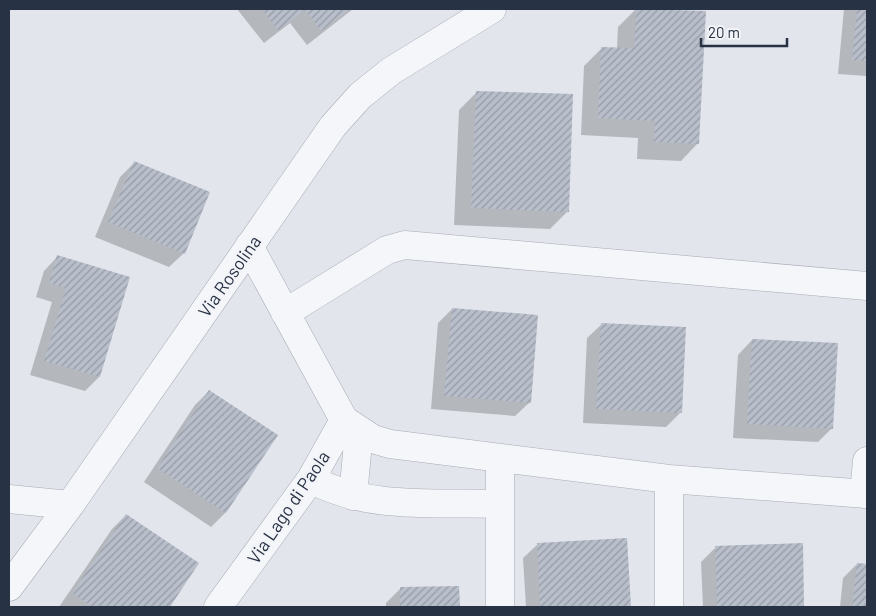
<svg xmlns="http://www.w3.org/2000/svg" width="876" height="616" viewBox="0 0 876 616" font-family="Barlow,sans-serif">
	<defs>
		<pattern id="building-hatch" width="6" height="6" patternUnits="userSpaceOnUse" patternTransform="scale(1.25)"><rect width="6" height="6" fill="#b8beca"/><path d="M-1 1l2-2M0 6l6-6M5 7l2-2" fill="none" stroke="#969ba6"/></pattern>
	</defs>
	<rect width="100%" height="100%" fill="#e2e5eb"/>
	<path fill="#0003" d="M 237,9 L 353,9 L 307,45 L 290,23 L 264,43 Z
		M 636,9 L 698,143 L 681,161 L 637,159 L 638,138 L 581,135 L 584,66 L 602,48 L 617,49 L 618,27 Z
		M 844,9 L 867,9 L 867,76 L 838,74 Z
		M 477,92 L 567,212 L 550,229 L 454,225 L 459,110 Z
		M 134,163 L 184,253 L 169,267 L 95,237 L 120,177 Z
		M 58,256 L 129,278 L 99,377 L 85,391 L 30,375 L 52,302 L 36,297 L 44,271 Z
		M 452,309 L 530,402 L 515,416 L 431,409 L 438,323 Z
		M 602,324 L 680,413 L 666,427 L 583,423 L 587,338 Z
		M 752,340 L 832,428 L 818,442 L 733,438 L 738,355 Z
		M 209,391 L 276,436 L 225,513 L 211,527 L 144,482 L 195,405 Z
		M 126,515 L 198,564 L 168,607 L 59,607 L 112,529 Z
		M 626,540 L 629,607 L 526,607 L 523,558 L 538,544 Z
		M 802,545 L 803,607 L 703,607 L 701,562 L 716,547 Z
		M 857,564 L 867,565 L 867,607 L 840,607 L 843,578 Z
		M 458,587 L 458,607 L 386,607 L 386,603 L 400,589 Z"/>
	<path fill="url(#building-hatch)" d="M 262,9 L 350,9 L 321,31 L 305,10 L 278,30 Z
		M 636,9 L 706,11 L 699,144 L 654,142 L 655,121 L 598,118 L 601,47 L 634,48 Z
		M 857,9 L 867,9 L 867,61 L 852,60 Z
		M 476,91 L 573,94 L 569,212 L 471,208 Z
		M 134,161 L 210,192 L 185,254 L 108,222 Z
		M 57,255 L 130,277 L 100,377 L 44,361 L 66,288 L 49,283 Z
		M 452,308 L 538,315 L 531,403 L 444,396 Z
		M 601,323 L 686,327 L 682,413 L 596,409 Z
		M 752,339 L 838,343 L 833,429 L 747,424 Z
		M 209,390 L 278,435 L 226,513 L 157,468 Z
		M 126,514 L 199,563 L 170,607 L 93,607 L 72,593 Z
		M 627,538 L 631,607 L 540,607 L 537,543 Z
		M 803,543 L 804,607 L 717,607 L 715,546 Z
		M 857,563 L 867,564 L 867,607 L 852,607 Z
		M 459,586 L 460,607 L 400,607 L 400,587 Z"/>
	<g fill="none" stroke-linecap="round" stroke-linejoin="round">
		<g stroke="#a6acb6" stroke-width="29">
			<path id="minor" d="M 285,313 L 387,250 L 405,245 L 867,286
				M 344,420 L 373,439 L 390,444 L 669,479 L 867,494
				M 500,458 L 500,607
				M 311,479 C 365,510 439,502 500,504
				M 864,494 L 867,461
				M 353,496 L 359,432
				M 9,499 L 70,505
				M 9,587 L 70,505 L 333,126 L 360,96 L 391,71 L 492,9
				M 218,607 L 311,479 L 344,420 L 249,246
				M 669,607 L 669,479"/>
		</g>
		<use href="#minor" stroke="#f5f6f9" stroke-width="28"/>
	</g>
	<g text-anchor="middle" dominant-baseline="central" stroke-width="4.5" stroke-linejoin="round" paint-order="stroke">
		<g font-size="18" fill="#283245" stroke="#f2f4f8">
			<text transform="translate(229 276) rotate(-55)">Via Rosolina</text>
			<text transform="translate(288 507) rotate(-56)">Via Lago di Paola</text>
		</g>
	</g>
	<rect width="876" height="616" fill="none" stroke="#283245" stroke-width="20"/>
	<path d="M701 38v8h86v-8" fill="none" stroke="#283245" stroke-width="2.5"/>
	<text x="708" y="38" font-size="15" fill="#283245" stroke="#f2f4f8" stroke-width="4" paint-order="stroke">20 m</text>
</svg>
